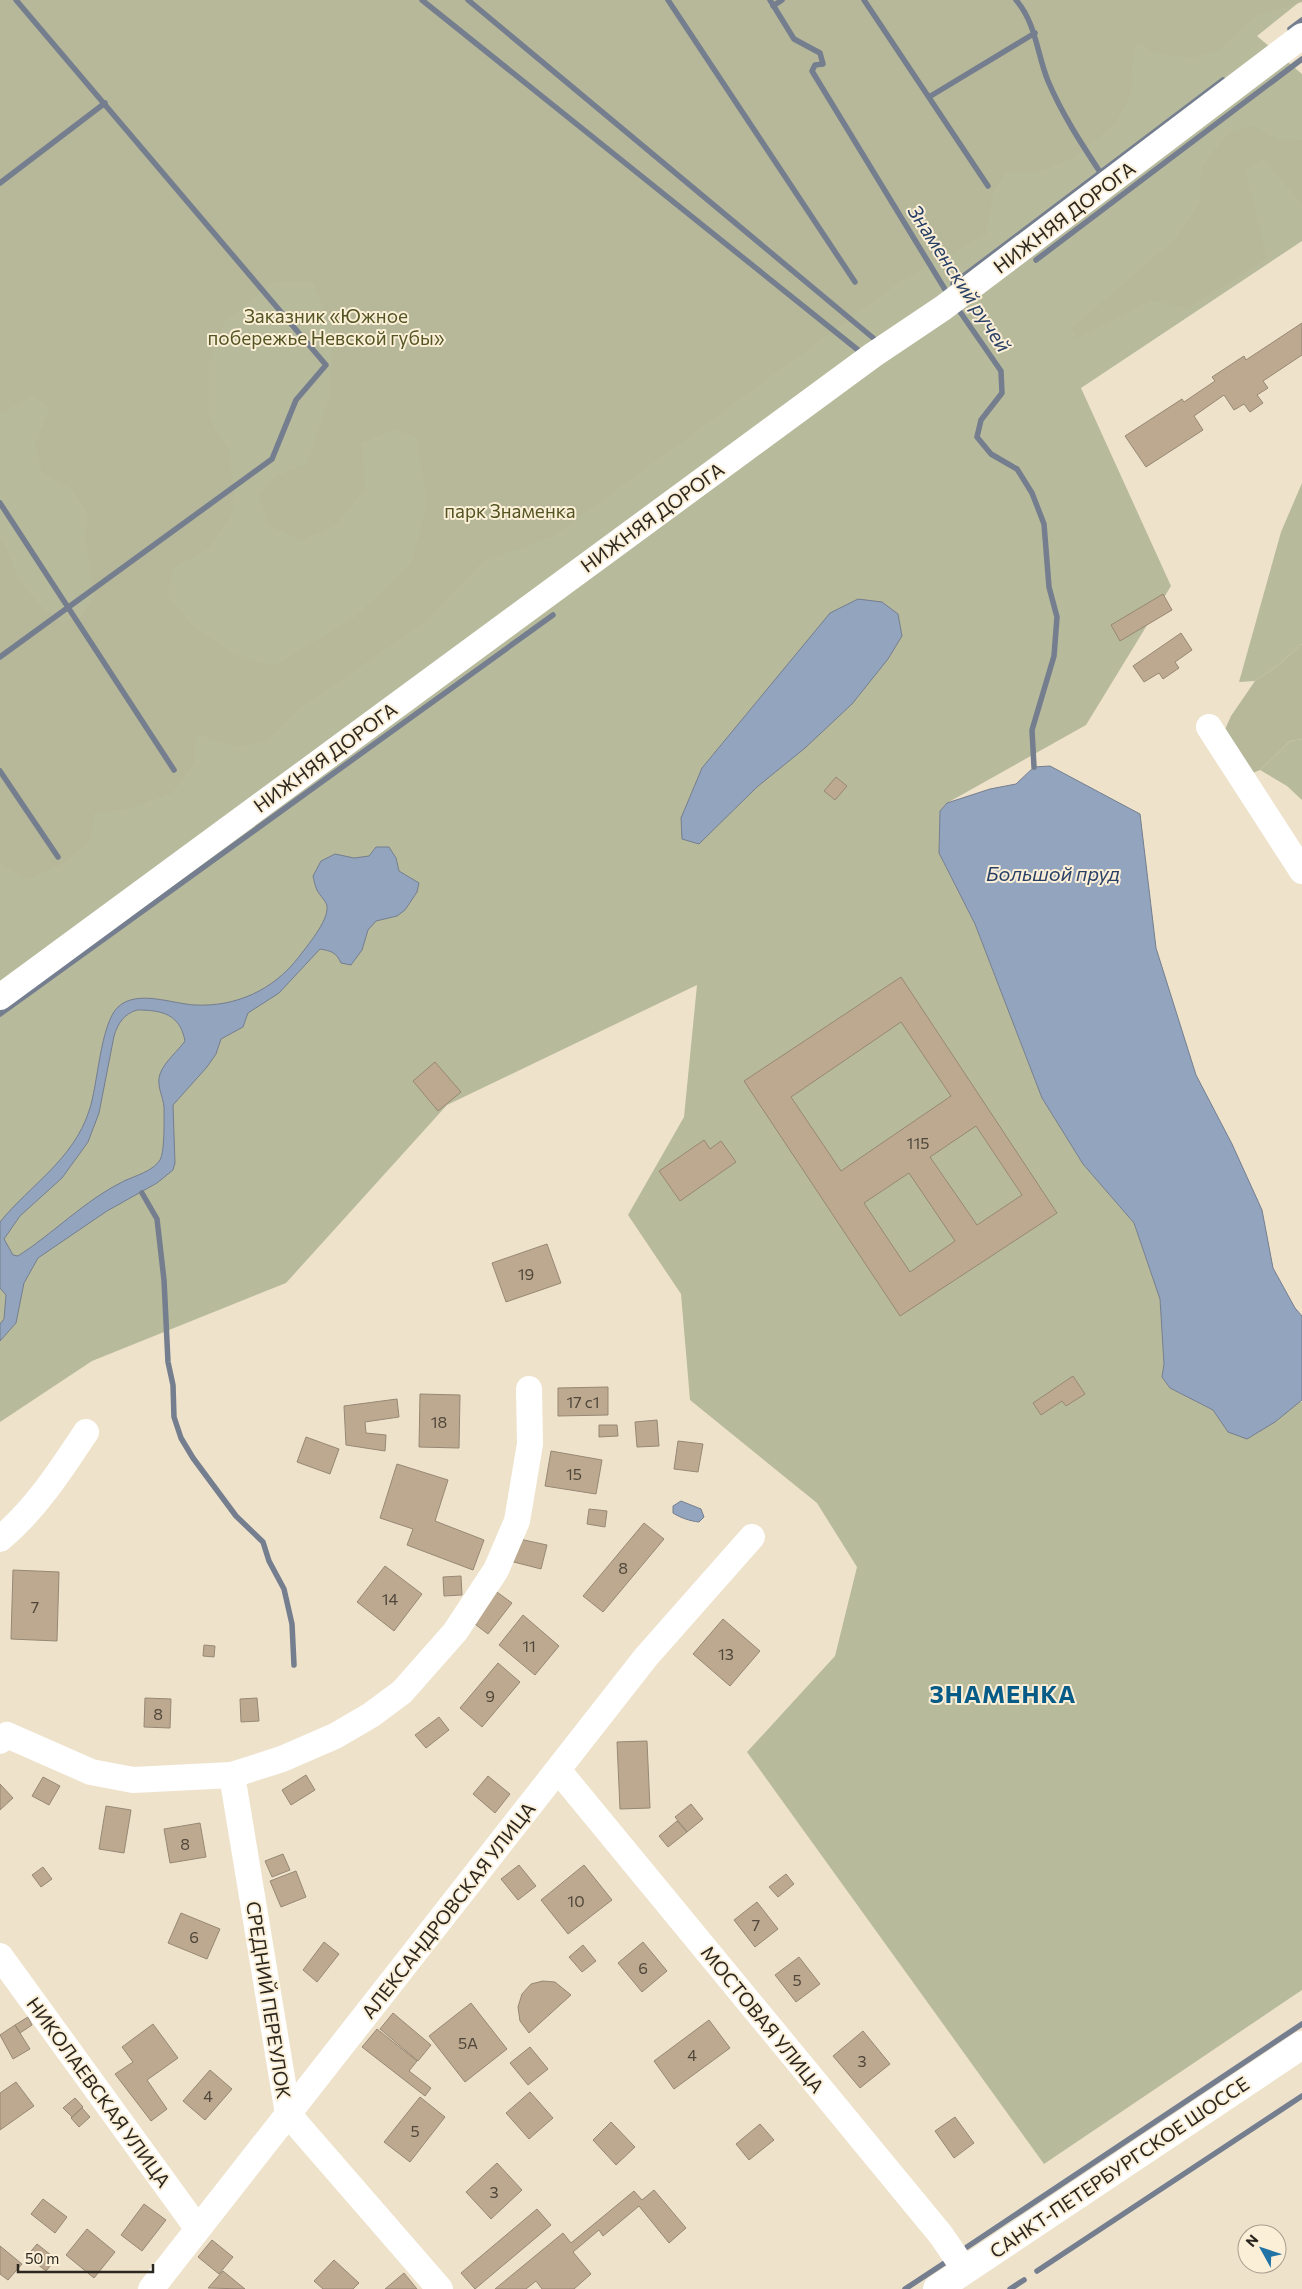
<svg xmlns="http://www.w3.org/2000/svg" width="1302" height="2289" viewBox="0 0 1302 2289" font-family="Commissioner,sans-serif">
	<rect width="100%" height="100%" fill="#eee2cb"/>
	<path fill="#b8ba9c" d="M 0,0 L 1302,0 L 1257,36 L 1302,74 L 1302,241 L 1081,388 L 1171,586 L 1086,725 L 947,803 L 940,811 L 939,853 L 975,924 L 1042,1098 L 1083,1164 L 1134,1223 L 1160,1299 L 1164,1364 L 1162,1377 L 1170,1388 L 1213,1410 L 1228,1432 L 1275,1422 L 1298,1401 L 1302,1402 L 1302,1990 L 1044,2164 L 747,1752 L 835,1656 L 857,1567 L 817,1503 L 690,1400 L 681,1294 L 628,1215 L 684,1117 L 697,985 L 447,1105 L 286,1283 L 92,1361 L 0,1422 Z
		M 1302,483 L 1302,644 L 1276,667 L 1255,681 L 1239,682 L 1281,532 Z
		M 1302,739 L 1302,800 L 1287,786 L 1260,770 L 1290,741 Z"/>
	<path fill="#b6b899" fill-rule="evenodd" d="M 0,0 L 1302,0 L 1302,2 L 1255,16 L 1221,48 L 1194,58 L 1155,53 L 1137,42 L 1132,65 L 1131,95 L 1115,124 L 1074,157 L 1042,171 L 1005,173 L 993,192 L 986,234 L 898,283 L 552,537 L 484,560 L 424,623 L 302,706 L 268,740 L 238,747 L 196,734 L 194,763 L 173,792 L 129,809 L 94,813 L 90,841 L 62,864 L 28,879 L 0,864 L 0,541 L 5,544 L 19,581 L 42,607 L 62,623 L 81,617 L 94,596 L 85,537 L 87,512 L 72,489 L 42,473 L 35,444 L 50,408 L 32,395 L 4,412 L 0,411 ZM 312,281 L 334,330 L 329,398 L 307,464 L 276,476 L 259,494 L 269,526 L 302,540 L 336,525 L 365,489 L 362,443 L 394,429 L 416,437 L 427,504 L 411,564 L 354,618 L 273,666 L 233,654 L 193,626 L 169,598 L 172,568 L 208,549 L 232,515 L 234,495 L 229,450 L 210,419 L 209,362 L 225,321 L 274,282 Z
		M 1251,126 L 1281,141 L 1302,140 L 1302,204 L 1264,159 L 1245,170 L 1267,259 L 1187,308 L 1152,300 L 1077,338 L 1071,329 L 1174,240 L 1200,202 L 1201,168 L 1227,134 Z
		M 1302,644 L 1302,739 L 1290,741 L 1260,770 L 1238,779 L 1223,734 L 1231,716 L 1255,681 L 1276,667 Z"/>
	<path fill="#93a4be" stroke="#747e8e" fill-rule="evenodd" d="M 858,599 L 882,602 L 898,614 L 902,636 L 888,659 L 852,704 L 805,748 L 757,787 L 699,844 L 682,839 L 681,818 L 702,768 L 830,613 Z
		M 1050,766 L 1140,814 L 1156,948 L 1196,1075 L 1232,1144 L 1262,1210 L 1273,1268 L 1295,1308 L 1302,1316 L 1302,1400 L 1275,1422 L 1247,1439 L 1228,1432 L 1213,1410 L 1170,1388 L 1162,1377 L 1164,1364 L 1160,1299 L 1134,1223 L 1083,1164 L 1042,1098 L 975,924 L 939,853 L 940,811 L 947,803 L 990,789 L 1016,784 L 1034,767 Z
		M 376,847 L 389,847 L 396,858 L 399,871 L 419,883 L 417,892 L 405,910 L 397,916 L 376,921 L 368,930 L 362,950 L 351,965 L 341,963 C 336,952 331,951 320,949 L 279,993 L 248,1013 L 243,1027 L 221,1039 L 216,1054 L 207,1067 L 173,1105 L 175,1163 L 173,1170 L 157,1183 L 107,1211 L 38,1258 L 24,1283 L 16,1323 L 0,1341 L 0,1324 L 4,1319 L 6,1295 L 0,1288 L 0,1222 C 30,1185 73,1160 89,1111 C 98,1086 100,1024 118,1007 C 137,989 173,1004 195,1005 C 236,1007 273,990 298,958 C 306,947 329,921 327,906 C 326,901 320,896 317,890 C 315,886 314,881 313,876 L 321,861 L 335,854 L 354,858 L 369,856 ZM 137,1010 C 162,1010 180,1014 185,1041 C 178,1051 164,1062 160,1074 C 156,1085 163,1096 164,1107 C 164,1118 165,1151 160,1160 C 153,1171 135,1176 124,1181 C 85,1200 54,1233 18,1256 L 13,1255 L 4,1239 L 20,1216 L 62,1178 L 88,1142 L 99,1113 L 114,1036 C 118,1023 124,1014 137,1010 Z
		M 681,1501 L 701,1509 L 704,1517 L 699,1522 C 690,1521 681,1518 673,1513 L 673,1506 Z"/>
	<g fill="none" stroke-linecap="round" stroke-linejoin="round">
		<path stroke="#747e8e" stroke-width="5.5" d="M 422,0 L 858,350 L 861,356
			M 468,0 L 878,342
			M 668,0 L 855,282
			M 770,0 L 794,39 L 820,53 L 823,64 L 815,65 L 812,71 L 949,296
			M 864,0 L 988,186
			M 1016,0 C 1036,23 1037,54 1048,81 C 1062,114 1081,143 1100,172
			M 773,6 L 782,0
			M 1290,29 L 1302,20
			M 929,97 L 1035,33
			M 0,183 L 105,103
			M 1036,260 L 1302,59
			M 953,284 L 1223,80
			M 956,306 L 1001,371 L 1002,393 L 981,420 L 977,437 L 991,454 L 1017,469 L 1032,493 L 1044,524 L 1049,587 L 1057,617 L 1054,656 L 1032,730 L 1034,767
			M 0,503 L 174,770
			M 0,657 L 272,459 L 296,400 L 326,365 L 16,0
			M 0,771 L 58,857
			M 0,1014 L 553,615
			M 142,1193 L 157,1219 L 164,1280 L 168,1362 L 173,1385 L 174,1417 L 181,1438 L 193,1458 L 236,1516 L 263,1542 L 269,1561 L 284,1589 L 292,1624 L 294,1665
			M 967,2247 L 1302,2024
			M 1037,2271 L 1302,2096
			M 905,2289 L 946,2262
			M 1010,2289 L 1024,2280"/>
	</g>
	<path fill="#bda98f" stroke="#978875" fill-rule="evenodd" d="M 1302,323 L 1302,355 L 1263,381 L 1268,388 L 1257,395 L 1263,403 L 1250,412 L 1244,404 L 1234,410 L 1224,395 L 1194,416 L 1203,430 L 1146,467 L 1125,436 L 1182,399 L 1184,402 L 1215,381 L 1212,377 L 1244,356 L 1246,360 Z
		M 1163,594 L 1172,610 L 1120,641 L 1111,625 Z
		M 1181,633 L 1192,650 L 1175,662 L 1179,668 L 1163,679 L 1159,673 L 1144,682 L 1133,666 Z
		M 836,777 L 847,786 L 835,800 L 824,791 Z
		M 901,977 L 1057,1213 L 900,1316 L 744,1081 ZM 901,1022 L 951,1096 L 841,1171 L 791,1097 ZM 976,1126 L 1022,1195 L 977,1225 L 930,1157 ZM 909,1173 L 955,1241 L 910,1272 L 864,1203 Z
		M 435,1062 L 461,1092 L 438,1111 L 413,1081 Z
		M 704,1140 L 710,1149 L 721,1141 L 736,1162 L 680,1201 L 659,1171 Z
		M 547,1244 L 561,1283 L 506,1302 L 492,1263 Z
		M 1073,1376 L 1085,1394 L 1066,1406 L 1062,1401 L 1041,1415 L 1033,1403 Z
		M 608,1387 L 608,1415 L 558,1416 L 558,1388 Z
		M 420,1394 L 460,1395 L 459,1448 L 419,1447 Z
		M 397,1399 L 399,1417 L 365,1422 L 366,1433 L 386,1435 L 385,1451 L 346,1445 L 344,1406 Z
		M 657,1420 L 659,1446 L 637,1447 L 635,1422 Z
		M 599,1425 L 617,1425 L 618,1436 L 599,1437 Z
		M 306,1437 L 339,1449 L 330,1474 L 297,1462 Z
		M 678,1441 L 703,1444 L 698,1472 L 674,1469 Z
		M 551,1451 L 602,1460 L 596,1494 L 545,1486 Z
		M 397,1464 L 448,1480 L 435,1521 L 484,1540 L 473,1570 L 407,1545 L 413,1529 L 380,1518 Z
		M 589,1509 L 607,1511 L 605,1527 L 587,1524 Z
		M 644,1523 L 664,1539 L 603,1612 L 583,1596 Z
		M 515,1538 L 547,1545 L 541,1569 L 510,1561 Z
		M 385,1566 L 422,1594 L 394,1631 L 357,1602 Z
		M 13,1570 L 59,1572 L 57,1641 L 11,1639 Z
		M 461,1576 L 462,1595 L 444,1596 L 443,1577 Z
		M 490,1587 L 512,1603 L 488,1634 L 467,1618 Z
		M 523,1615 L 559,1646 L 535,1675 L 499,1645 Z
		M 723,1619 L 760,1651 L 730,1686 L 693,1654 Z
		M 204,1645 L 215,1646 L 214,1657 L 203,1656 Z
		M 498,1663 L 520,1682 L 482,1727 L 460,1708 Z
		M 145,1698 L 171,1699 L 170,1728 L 144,1727 Z
		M 257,1698 L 259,1721 L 241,1722 L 240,1699 Z
		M 439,1717 L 449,1730 L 426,1748 L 415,1735 Z
		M 647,1741 L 650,1808 L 620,1809 L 617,1742 Z
		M 306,1775 L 315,1790 L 291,1805 L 282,1790 Z
		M 488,1776 L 510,1794 L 495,1813 L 473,1794 Z
		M 43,1777 L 60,1786 L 49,1805 L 32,1796 Z
		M 0,1784 L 13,1798 L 0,1810 Z
		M 691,1804 L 703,1819 L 687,1832 L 675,1817 Z
		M 106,1806 L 131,1810 L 124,1853 L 99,1849 Z
		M 677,1821 L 687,1832 L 668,1847 L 659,1836 Z
		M 200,1823 L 206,1857 L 170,1863 L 164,1829 Z
		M 283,1854 L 290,1870 L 272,1877 L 265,1861 Z
		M 519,1865 L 536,1886 L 518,1900 L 501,1879 Z
		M 584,1865 L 612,1900 L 568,1934 L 541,1900 Z
		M 43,1867 L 52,1879 L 41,1887 L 32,1875 Z
		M 296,1871 L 306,1897 L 281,1907 L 270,1881 Z
		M 786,1874 L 794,1884 L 778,1897 L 769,1887 Z
		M 757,1902 L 778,1929 L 755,1947 L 734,1920 Z
		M 181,1913 L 220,1929 L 207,1959 L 168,1943 Z
		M 324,1942 L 339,1954 L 317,1982 L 303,1970 Z
		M 643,1942 L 667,1971 L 642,1992 L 618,1963 Z
		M 583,1945 L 596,1961 L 582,1972 L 569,1957 Z
		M 799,1957 L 820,1984 L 796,2002 L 775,1975 Z
		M 543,1981 L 555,1982 L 571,1995 L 529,2033 L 520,2021 L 518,2007 L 522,1994 L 531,1984 Z
		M 471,2003 L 507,2049 L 465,2082 L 429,2036 Z
		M 393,2013 L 431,2045 L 418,2061 L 380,2029 Z
		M 28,2017 L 32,2025 L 20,2033 L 15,2025 Z
		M 709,2020 L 730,2048 L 674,2089 L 654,2061 Z
		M 153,2024 L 178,2058 L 147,2080 L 167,2109 L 151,2121 L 115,2074 L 133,2062 L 122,2047 Z
		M 15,2025 L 30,2049 L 13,2059 L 0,2035 Z
		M 377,2029 L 417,2061 L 409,2071 L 431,2088 L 425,2096 L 362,2047 Z
		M 863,2031 L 890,2064 L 860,2088 L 833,2056 Z
		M 530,2047 L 548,2069 L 528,2085 L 510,2063 Z
		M 210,2070 L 232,2089 L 205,2120 L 183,2101 Z
		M 16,2082 L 34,2106 L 0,2130 L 0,2093 Z
		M 530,2092 L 553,2118 L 529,2139 L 506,2113 Z
		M 420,2097 L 445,2117 L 410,2162 L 384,2142 Z
		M 75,2098 L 83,2107 L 72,2117 L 63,2108 Z
		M 82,2108 L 90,2117 L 79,2127 L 71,2118 Z
		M 955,2117 L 974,2143 L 954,2158 L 935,2131 Z
		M 611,2122 L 635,2147 L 616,2165 L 593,2140 Z
		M 760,2124 L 774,2140 L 749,2160 L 736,2144 Z
		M 497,2163 L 522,2190 L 491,2219 L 466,2192 Z
		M 654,2190 L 686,2228 L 669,2243 L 639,2206 L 603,2236 L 599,2230 L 573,2252 L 591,2274 L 574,2289 L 542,2289 L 536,2281 L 526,2289 L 495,2289 L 563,2233 L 571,2243 L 634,2191 L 642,2200 Z
		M 43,2199 L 67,2217 L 55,2233 L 31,2214 Z
		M 144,2204 L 166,2220 L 142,2251 L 121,2235 Z
		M 537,2209 L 551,2225 L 475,2289 L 461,2273 Z
		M 87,2229 L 115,2252 L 94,2278 L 66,2255 Z
		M 212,2240 L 233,2257 L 219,2274 L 198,2257 Z
		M 37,2244 L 56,2259 L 46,2271 L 27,2256 Z
		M 0,2246 L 22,2264 L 8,2280 L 0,2274 Z
		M 334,2260 L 359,2283 L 353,2289 L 323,2289 L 314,2281 Z
		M 223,2271 L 245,2289 L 208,2288 Z
		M 404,2273 L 417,2289 L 385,2289 Z"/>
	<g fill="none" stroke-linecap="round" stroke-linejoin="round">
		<path stroke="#fff" stroke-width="26" d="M 1209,727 L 1302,871
			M 0,997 L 873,355 L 943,308 L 1302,36
			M 0,1539 C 35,1510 61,1470 86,1432
			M 0,1741 L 7,1735 L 91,1772 L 133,1780 L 232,1775 L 282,1759 L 335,1736 L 371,1715 L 402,1692 L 455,1632 L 496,1570 L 517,1521 L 530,1444 L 529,1389
			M 558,1770 L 941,2235 L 965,2270
			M 232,1775 L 288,2114 L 440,2289
			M 0,1956 L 198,2229
			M 151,2289 L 646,1657 L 752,1537"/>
		<path stroke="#fff" stroke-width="28" d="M 937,2289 L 1302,2045"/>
	</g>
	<g text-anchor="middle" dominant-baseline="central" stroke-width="4" stroke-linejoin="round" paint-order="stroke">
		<g font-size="16" fill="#50473a">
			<text x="918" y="1142">115</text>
			<text x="526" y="1273">19</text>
			<text x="583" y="1401">17 с1</text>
			<text x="439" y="1421">18</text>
			<text x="574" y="1473">15</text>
			<text x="623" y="1567">8</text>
			<text x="390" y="1598">14</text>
			<text x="35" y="1606">7</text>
			<text x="529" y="1645">11</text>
			<text x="726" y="1653">13</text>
			<text x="490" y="1695">9</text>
			<text x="158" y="1713">8</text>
			<text x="185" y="1843">8</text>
			<text x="576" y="1900">10</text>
			<text x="756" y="1924">7</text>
			<text x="194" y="1936">6</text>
			<text x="643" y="1967">6</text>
			<text x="797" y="1979">5</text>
			<text x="468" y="2042">5А</text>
			<text x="692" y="2054">4</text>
			<text x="862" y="2060">3</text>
			<text x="208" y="2095">4</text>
			<text x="415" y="2130">5</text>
			<text x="494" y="2191">3</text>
		</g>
		<g font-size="19" fill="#2b261e" stroke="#fbefd8">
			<text transform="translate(1064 217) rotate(-37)">НИЖНЯЯ ДОРОГА</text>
			<text transform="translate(652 517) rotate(-36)">НИЖНЯЯ ДОРОГА</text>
			<text transform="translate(325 757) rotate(-36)">НИЖНЯЯ ДОРОГА</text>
			<text transform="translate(448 1910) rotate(-52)">АЛЕКСАНДРОВСКАЯ УЛИЦА</text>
			<text transform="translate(269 2000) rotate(81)">СРЕДНИЙ ПЕРЕУЛОК</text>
			<text transform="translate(763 2019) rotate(51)">МОСТОВАЯ УЛИЦА</text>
			<text transform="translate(99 2092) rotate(54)">НИКОЛАЕВСКАЯ УЛИЦА</text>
			<text transform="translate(1119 2167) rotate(-34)">САНКТ-ПЕТЕРБУРГСКОЕ ШОССЕ</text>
		</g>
		<g font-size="19" fill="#535522" stroke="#fbefd8">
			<text x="326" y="315">Заказник «Южное<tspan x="326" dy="22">побережье Невской губы»</tspan></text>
			<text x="510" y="510">парк Знаменка</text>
		</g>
		<g font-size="20" font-style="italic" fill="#284066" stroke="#fbefd8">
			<text transform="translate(960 278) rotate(57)">Знаменский ручей</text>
			<text x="1053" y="873">Большой пруд</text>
		</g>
		<g font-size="24" font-weight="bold" letter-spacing="1" fill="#075c87" stroke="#fbefd8">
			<text x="1003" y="1693">ЗНАМЕНКА</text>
		</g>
	</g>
	<g transform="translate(1262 2249) rotate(310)"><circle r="24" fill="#fbefd8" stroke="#a89f8e"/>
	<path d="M0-4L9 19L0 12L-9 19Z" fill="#2073a4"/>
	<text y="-8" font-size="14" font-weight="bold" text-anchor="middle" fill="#2b261e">N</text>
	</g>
	<path d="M18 2264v8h135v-8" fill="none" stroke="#2b261e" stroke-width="2.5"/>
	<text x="25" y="2264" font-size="15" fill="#2b261e" stroke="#fbefd8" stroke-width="4" paint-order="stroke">50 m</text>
</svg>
